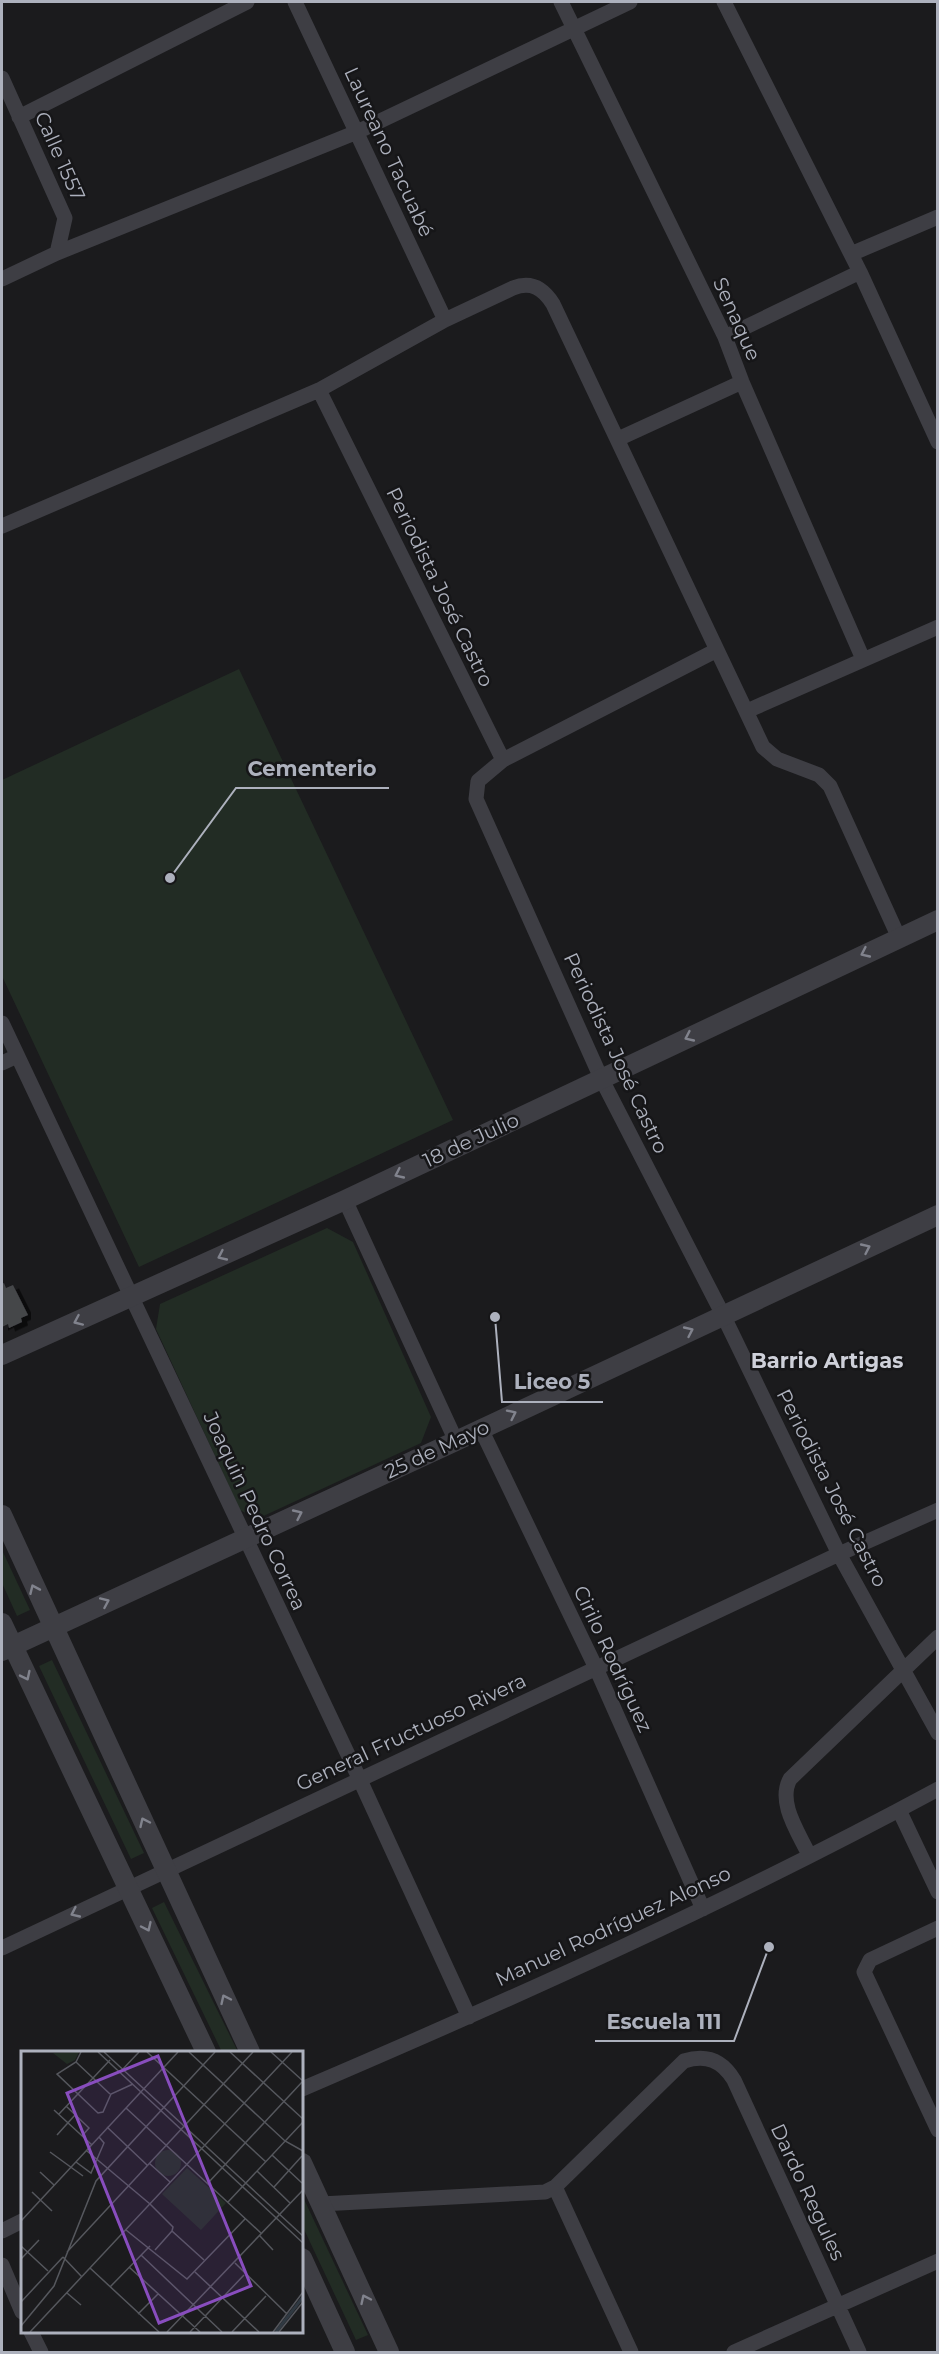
<svg xmlns="http://www.w3.org/2000/svg" width="939" height="2354" viewBox="0 0 939 2354" font-family="Montserrat,sans-serif">
	<defs>
		<filter id="shadow"><feDropShadow dx="6" dy="3.5" stdDeviation="0" flood-color="#0009"/></filter>
	</defs>
	<rect width="100%" height="100%" fill="#1b1b1d"/>
	<path fill="#222c24" d="M 239,669 L 453,1120 L 139,1267 L 2,976 L 2,780 Z
		M 327,1228 L 353,1242 L 431,1417 L 421,1443 L 257,1519 L 240,1510 L 156,1329 L 160,1304 Z
		M 2,1550 L 30,1610 L 17,1616 L 2,1583 Z
		M 52,1660 L 144,1853 L 131,1859 L 39,1666 Z
		M 164,1902 L 238,2052 L 222,2052 L 152,1908 Z
		M 302,2195 L 368,2335 L 356,2340 L 302,2225 Z"/>
	<path fill="#45464a" filter="url(#shadow)" d="M 4,1283 L 6,1288 L 13,1285 L 28,1315 L 21,1318 L 22,1322 L 9,1328 L 8,1324 L 2,1327 L 2,1284 Z"/>
	<g fill="none" stroke-linecap="round" stroke-linejoin="round">
		<path stroke="#3e3e44" stroke-width="15" d="M 295,2 L 445,320
			M 561,2 L 725,337 L 742,382 L 863,659
			M 724,2 L 860,272 L 938,442
			M 2,78 L 65,218 L 57,253
			M 19,117 L 247,2
			M 851,254 L 938,217
			M 2,279 L 57,253 L 357,132 L 630,2
			M 725,337 L 860,272
			M 319,390 L 503,760
			M 618,439 L 742,382
			M 2,526 L 319,390 L 445,320 L 513,288 C 531,281 543,288 553,304 L 763,747 L 777,759 L 819,775 L 830,786 L 899,938
			M 717,650 L 503,760 L 478,781 L 476,799 L 601,1078 L 723,1315 L 839,1554 L 938,1733
			M 747,711 L 938,627
			M 2,1023 L 360,1780 L 469,2017
			M 2,1063 L 17,1056
			M 345,1200 L 456,1441
			M 481,1429 L 596,1668 L 703,1909
			M 899,1810 L 938,1892
			M 809,1855 C 799,1833 777,1803 790,1779 L 938,1637
			M 938,1928 L 870,1960 L 864,1972 L 938,2130
			M 2,1948 L 839,1554 L 938,1510
			M 302,2089 C 517,1997 731,1901 938,1789
			M 555,2187 L 631,2352
			M 321,2204 L 545,2192 L 555,2187 L 684,2061 C 706,2054 722,2060 734,2080 L 859,2352
			M 2,2231 L 22,2221
			M 2,2265 L 22,2312
			M 31,2332 L 41,2352
			M 734,2352 L 938,2261"/>
		<path stroke="#3e3e44" stroke-width="20" d="M 2,1355 L 345,1200 L 938,920
			M 2,1515 L 250,2052
			M 2,1623 L 206,2052
			M 2,1651 L 456,1441 L 938,1215
			M 302,2163 L 389,2352
			M 302,2258 L 345,2352"/>
	</g>
	<defs><path id="oneway-chevron" d="M-2-3.5L2.5 0L-2 3.5" fill="none" stroke-width="1.6" stroke-linecap="round" stroke-linejoin="round" transform="scale(1.5)"/></defs>
	<g stroke="#81838d">
		<use href="#oneway-chevron" transform="translate(865 953) rotate(155)"/>
		<use href="#oneway-chevron" transform="translate(689 1037) rotate(155)"/>
		<use href="#oneway-chevron" transform="translate(399 1174) rotate(155)"/>
		<use href="#oneway-chevron" transform="translate(866 1248) rotate(-25)"/>
		<use href="#oneway-chevron" transform="translate(222 1256) rotate(155)"/>
		<use href="#oneway-chevron" transform="translate(78 1321) rotate(156)"/>
		<use href="#oneway-chevron" transform="translate(689 1331) rotate(-25)"/>
		<use href="#oneway-chevron" transform="translate(512 1414) rotate(-26)"/>
		<use href="#oneway-chevron" transform="translate(298 1514) rotate(-25)"/>
		<use href="#oneway-chevron" transform="translate(34 1589) rotate(-114)"/>
		<use href="#oneway-chevron" transform="translate(105 1602) rotate(-24)"/>
		<use href="#oneway-chevron" transform="translate(26 1676) rotate(64)"/>
		<use href="#oneway-chevron" transform="translate(144 1822) rotate(-115)"/>
		<use href="#oneway-chevron" transform="translate(75 1913) rotate(155)"/>
		<use href="#oneway-chevron" transform="translate(147 1927) rotate(65)"/>
		<use href="#oneway-chevron" transform="translate(225 1999) rotate(-115)"/>
		<use href="#oneway-chevron" transform="translate(365 2299) rotate(-115)"/>
	</g>
	<g text-anchor="middle" dominant-baseline="central" stroke-width="5" stroke-linejoin="round" paint-order="stroke">
		<g font-size="20" fill="#adb1bd" stroke="#161618">
			<text transform="translate(389 152) rotate(65)">Laureano Tacuabé</text>
			<text transform="translate(60 156) rotate(66)">Calle 1557</text>
			<text transform="translate(737 319) rotate(66)">Senaque</text>
			<text transform="translate(440 587) rotate(64)">Periodista José Castro</text>
			<text transform="translate(616 1053) rotate(65)">Periodista José Castro</text>
			<text transform="translate(471 1140) rotate(-25)">18 de Julio</text>
			<text transform="translate(437 1449) rotate(-25)">25 de Mayo</text>
			<text transform="translate(832 1488) rotate(63)">Periodista José Castro</text>
			<text transform="translate(255 1511) rotate(65)">Joaquin Pedro Correa</text>
			<text transform="translate(613 1659) rotate(65)">Cirilo Rodríguez</text>
			<text transform="translate(411 1732) rotate(-25)">General Fructuoso Rivera</text>
			<text transform="translate(613 1926) rotate(-25)">Manuel Rodríguez Alonso</text>
			<text transform="translate(808 2192) rotate(65)">Dardo Regules</text>
		</g>
		<g font-size="21" font-weight="bold" fill="#ced0d9" stroke="#161618">
			<text x="827" y="1360">Barrio Artigas</text>
		</g>
	</g>
	<g transform="translate(21 2051)">
		<rect width="282" height="282" fill="#1b1b1d"/>
		<path d="M 58,1 L 54,9 L 46,13 L 32,2 ZM134 112a13 13 0 1 1 26 0a13 13 0 1 1-26 0ZM 166,117 L 205,152 L 180,179 L 141,143 Z" fill="#222c24"/>
		<path fill="none" stroke="#303942" stroke-width="3" d="M 255,281 L 282,246"/>
		<path fill="none" stroke="#55575d" stroke-width="1.5" d="M 60,1 L 55,11 L 36,23 L 77,62 L 82,61 L 90,43 L 112,33M 77,1 L 282,192M 83,1 L 282,185M 126,1 L 245,111M 168,1 L 264,90 L 282,100M 209,1 L 282,68M 250,1 L 282,30M 55,11 L 89,43M 101,19 L 118,1M 45,55 L 68,77 L 61,85M 105,57 L 241,183M 33,59 L 71,94M 38,63 L 89,9M 86,76 L 126,114M 36,84 L 54,64M 66,100 L 129,153 L 152,176 L 151,180 L 183,209M 29,101 L 62,125M 251,104 L 281,132M 55,111 L 70,122 L 83,92 L 78,86M 128,112 L 149,131M 236,120 L 269,152M 19,121 L 33,134M 187,132 L 282,30M 253,136 L 281,105M 11,141 L 31,160M 207,151 L 282,71M 0,170 L 157,1M 105,179 L 166,228 L 224,168M 239,185 L 252,199M 0,195 L 27,220M 134,199 L 151,180M 46,201 L 232,1M 120,204 L 201,281M 42,206 L 61,226M 0,208 L 18,189M 214,212 L 266,263M 108,216 L 179,281M 69,217 L 138,281M 174,221 L 238,281M 89,236 L 129,195M 46,242 L 60,254M 0,251 L 42,206M 117,263 L 137,243M 0,275 L 33,235 L 75,130 L 194,1M 9,281 L 271,1M 146,281 L 282,139M 169,281 L 223,224M 211,281 L 245,245M 252,281 L 282,241M 258,281 L 282,251"/>
		<path fill="#884dbe" fill-opacity="0.15" stroke="#884dbe" stroke-width="3" d="M 137,5 L 230,235 L 138,272 L 46,42 Z"/>
		<rect width="282" height="282" fill="none" stroke="#adb1bd" stroke-width="3"/>
	</g>
	<path fill="none" stroke="#adb1bd" stroke-width="2" d="M170 878L236 788H389M495 1317L502 1402H603M769 1947L734 2041H595"/>
	<g fill="#adb1bd" stroke="#161618" stroke-width="2">
		<circle cx="170" cy="878" r="6"/>
		<circle cx="495" cy="1317" r="6"/>
		<circle cx="769" cy="1947" r="6"/>
	</g>
	<g font-size="21" text-anchor="middle" font-weight="bold" fill="#adb1bd" stroke="#161618" stroke-width="5" stroke-linejoin="round" paint-order="stroke">
		<text x="312" y="776">Cementerio</text>
		<text x="552" y="1389">Liceo 5</text>
		<text x="664" y="2029">Escuela 111</text>
	</g>
	<rect width="939" height="2354" fill="none" stroke="#adb1bd" stroke-width="6"/>
</svg>
